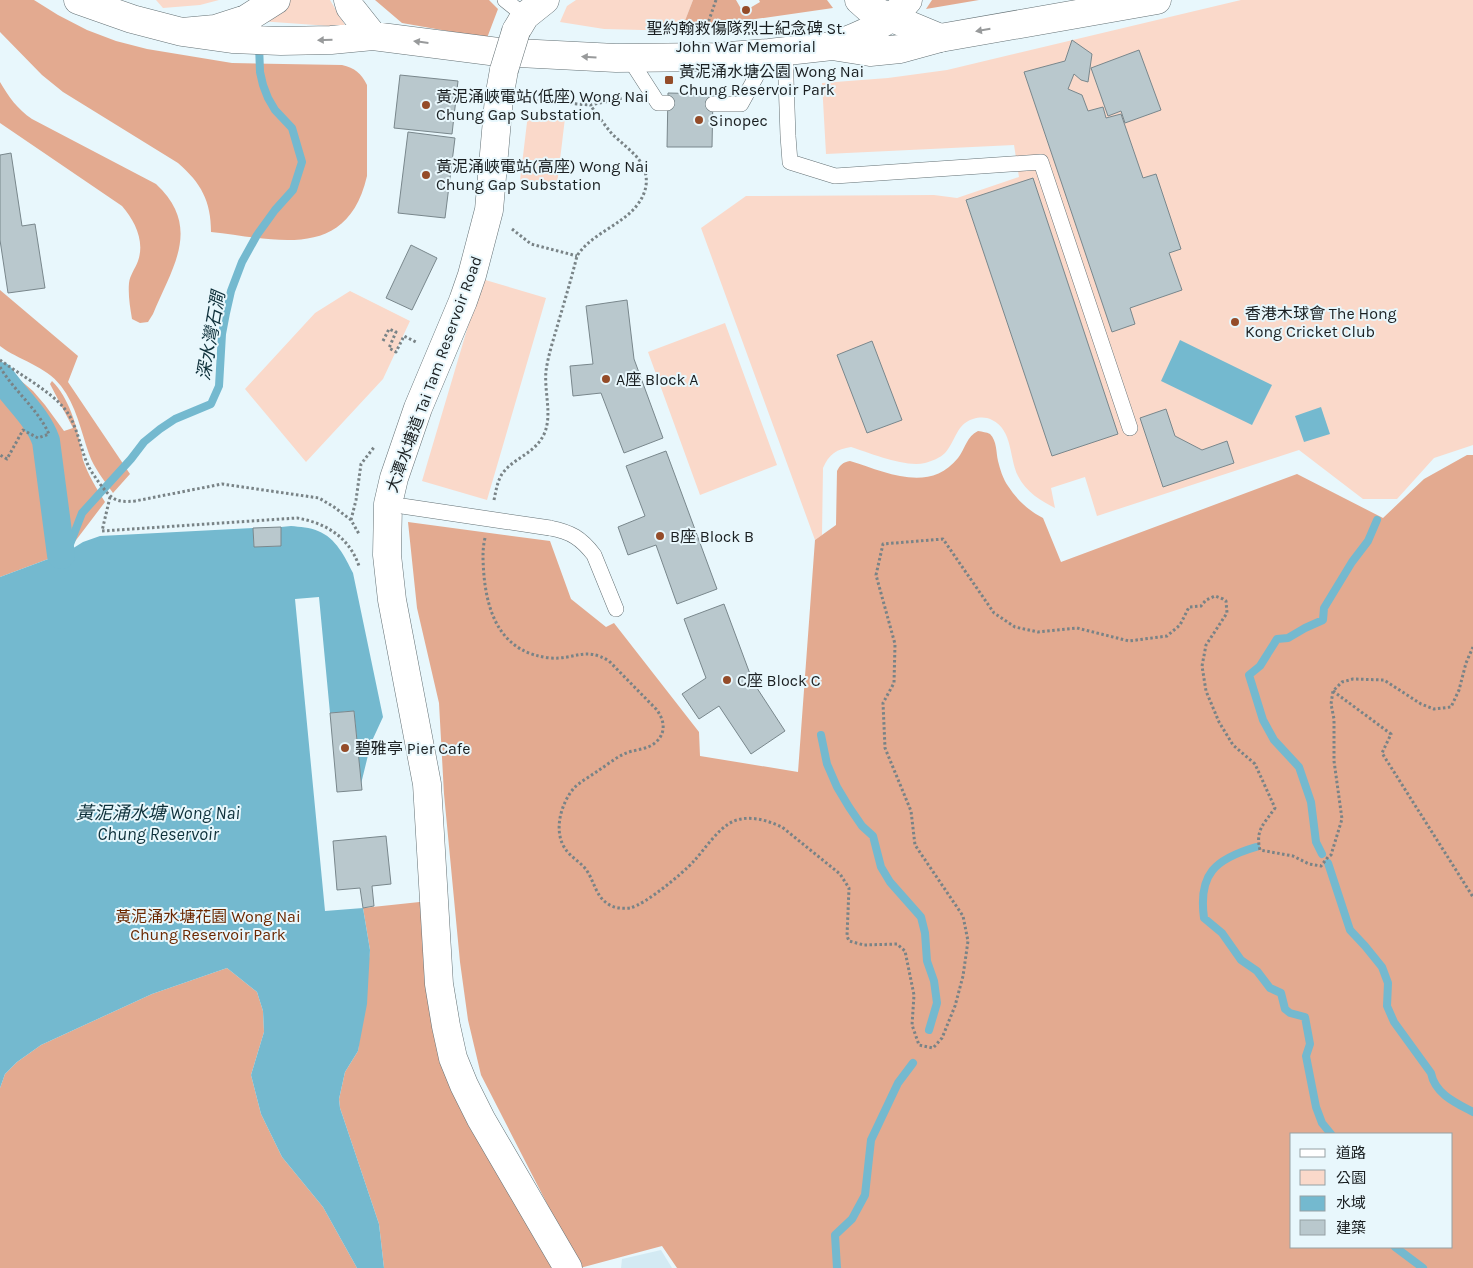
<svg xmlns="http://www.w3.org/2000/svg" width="1473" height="1268" font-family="Karla,'Noto Sans TC',sans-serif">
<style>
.built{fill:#d3eaf3}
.green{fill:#fad9ca}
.forest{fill:#e3aa90;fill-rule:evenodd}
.water{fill:#74b9cf}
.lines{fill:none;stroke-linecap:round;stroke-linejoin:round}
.stream{stroke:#74b9cf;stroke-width:8}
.canal{stroke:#74b9cf;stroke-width:28}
.building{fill:#b9c8cd;stroke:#79878c}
.service-casing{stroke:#647175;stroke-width:16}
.minor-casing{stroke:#647175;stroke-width:29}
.secondary-casing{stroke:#647175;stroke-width:29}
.path{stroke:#798386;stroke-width:3;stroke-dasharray:2.5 2.5;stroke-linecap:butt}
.service{stroke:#fff;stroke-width:15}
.minor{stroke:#fff;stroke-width:28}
.secondary{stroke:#fff;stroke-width:28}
.service-bridge-casing{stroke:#647175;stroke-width:16;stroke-linecap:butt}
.minor-bridge-casing{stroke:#647175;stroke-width:29;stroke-linecap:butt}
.service-bridge{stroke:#fff;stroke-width:15}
.minor-bridge{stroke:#fff;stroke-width:28}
.oneway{fill:#989a9b}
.poi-dot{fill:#944c29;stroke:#e8f7fc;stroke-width:2}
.labels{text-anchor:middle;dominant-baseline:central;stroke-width:4;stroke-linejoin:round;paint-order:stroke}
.poi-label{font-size:16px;fill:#1a1f21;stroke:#e8f7fc;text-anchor:start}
.street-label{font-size:16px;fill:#1a1f21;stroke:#e8f7fc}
.park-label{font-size:16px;fill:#6b2800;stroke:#e8f7fc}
.water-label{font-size:18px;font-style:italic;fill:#0e303a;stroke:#e8f7fc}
</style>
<rect width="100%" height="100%" fill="#e8f7fc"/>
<path class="built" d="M661,1250l11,18h-51l1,-9z"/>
<path class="green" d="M156,0h63l-19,5 -37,3z
M285,0h45l15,25 -15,1 -71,-5z
M576,0h117l-12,31 -77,-2 -44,-7 7,-16z
M1241,0h232v445l-39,13 -37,41h-34l-64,-49 -202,66 -12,-39 -34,11 4,20c-14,-7 -29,-16 -37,-32 -9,-18 -5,-46 -26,-56 -6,-3 -12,-3 -19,-1 -17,5 -17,22 -28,34 -5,5 -13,8 -20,10 -19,5 -55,-10 -74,-16 -14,2 -22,7 -28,21l-1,67 -7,5 -114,-312 45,-32 188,-1 23,3 62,-21 -5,-32 -188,9 -4,-71 66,-5 59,-8z
M528,114l37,4 -8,67 -37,-4z
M482,279l64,19 -59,202 -65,-19z
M350,291l60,30 -27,58 -77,83 -61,-73 70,-76z
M725,323l52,142 -77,30 -52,-143z"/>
<path class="forest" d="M0,0h34l24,15 29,15 29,11 31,8 85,14 110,2c13,3 19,8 25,20v91c-20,86 -91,63 -156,56 0,-31 -10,-49 -33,-69l-115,-71 -21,-17 -42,-43z
M375,0h114l9,9 -11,29 -85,-15z
M693,0h43l7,12 17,-10 -1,-2h68l6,8 -126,18 -26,5z
M932,0h47l-53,9z
M0,82c9,15 17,27 32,37l124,65c46,43 17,82 -3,130l-5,8 -8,1 -8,-4c-2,-12 -4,-24 -3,-36 1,-8 6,-14 9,-22 7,-20 -3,-40 -16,-55l-122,-83z
M0,290l78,66 -10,26 62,92 -17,19c-9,-13 -19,-25 -24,-39 -8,-23 -13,-49 -28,-68 -15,-20 -43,-26 -61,-40z
M0,363l33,28 12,14 19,26 9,-3 -23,-44 2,-3c17,17 25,45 29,68 1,4 1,8 2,11 5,15 14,29 22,42l-38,50 -67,25z
M978,431c5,1 8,1 12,3 7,7 6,18 8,27 2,8 5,18 10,25 9,14 21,25 35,32l18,44 236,-88 86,44 41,-39 43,-24h6v813h-796l-15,-22 -82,22 -99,-193 -13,-55 -8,-58 -16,-168 -5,-91 -22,-95 -9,-86 142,19 21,58 35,28 8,-4 85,109 1,24 98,16 17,-232 21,-15 1,-54c3,-6 6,-9 13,-10 36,11 79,33 108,-3 7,-9 9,-22 20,-27zM1292,1134h160v113h-160z
M429,901l14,124 110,243h-169l-5,-44 -39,-116 -1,-9 6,-27 13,-21 12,-101 -7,-42z
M227,968l30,24 6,19 1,21 -13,43 10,39 21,43 41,50 34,61h-357v-180l5,-14 12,-12 24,-17 111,-51z"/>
<path class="water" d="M1180,340l92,45 -20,40 -91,-44z
M1321,407l9,27 -26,8 -9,-26z
M291,526c9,1 19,1 27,5 18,7 27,26 35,42l30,144 -12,26 -10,41 -7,-73 -24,2 -11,-116 -24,2 30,312 38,-3 7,42 -3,54 -9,47 -13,21 -6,27 1,9 39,116 5,44h-27l-34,-61 -41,-50 -21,-43 -10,-39 13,-43 -1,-21 -6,-19 -30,-24 -75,26 -111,51 -24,17 -12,12 -5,14v-511l67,-25 16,-10 17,-6 153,-8 1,19 27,-1v-19z"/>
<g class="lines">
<path class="stream" d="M67,552l15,-39 49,-54 13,-17 16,-13 15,-10 36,-15 8,-18 3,-52 4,-21 5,-22 11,-29 15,-27 18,-25 18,-20 9,-28 -10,-34 -17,-18 -7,-12 -5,-13 -3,-13 -1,-28
M821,735l6,29 10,23 12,20 13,19 11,10 8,31 9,15 31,35 4,16 2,28 7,20 3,22 -8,27
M1256,847c-41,12 -58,27 -52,71l18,15 19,27 16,11 13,17 11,5 4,16 5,4 15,4 5,27 -4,12 10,51 6,16 9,11
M1322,854l-6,-12 -5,-40 -12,-35 -25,-27 -11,-20 -14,-45 11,-9 17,-27 11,-1 17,-10 18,-8 1,-12 28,-46 16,-21 9,-21
M1328,863l22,67 15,16 17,21 6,16 -1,23 7,16 37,51c4,21 25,30 42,39
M1395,1247l28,21
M837,1268l-2,-33 17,-16 13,-24 6,-55 27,-57 15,-20"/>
<path class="canal" d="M0,376c15,22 38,41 46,65l15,114"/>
</g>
<path class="building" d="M1072,40l20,14 -4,28 -7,-2 -7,-6 -6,15 14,6 6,16 15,-4 3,11 15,-4 22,64 13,-4 25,75 -12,4 13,37 -52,18 5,16 -23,8 -88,-260 41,-11z
M1139,50l22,60 -36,13 -4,-12 -13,5 -17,-48z
M400,75l58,6 -6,53 -58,-6z
M668,93l45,1 -1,53h-45z
M408,132l47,6 -10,80 -47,-5z
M11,153l11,73 13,-2 10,64 -37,5 -8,-53v-85z
M1033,178l85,256 -66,22 -86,-256z
M411,245l26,13 -25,52 -26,-12z
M627,300l7,59 29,79 -39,15 -23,-60 -28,3 -3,-30 23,-2 -7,-58z
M872,341l30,79 -35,13 -30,-78z
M1166,409l9,27 27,14 25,-9 7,22 -71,24 -23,-69z
M666,451l51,138 -40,15 -21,-59 -28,10 -10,-28 27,-11 -19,-50z
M281,527v19l-27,1 -1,-19z
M724,604l29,78 32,49 -34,23 -32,-48 -20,13 -17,-25 24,-16 -22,-59z
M354,711l8,79 -25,2 -7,-79z
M386,836l5,48 -19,2 2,20 -11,2 -3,-20 -23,2 -4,-49z"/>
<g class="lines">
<g class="service-casing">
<path id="service" d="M505,0l20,16
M785,51l3,85 2,26 45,14 206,-14 89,266
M629,58l29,45h9
M713,104h28l28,-51
M550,528c21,4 31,10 44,27l22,54"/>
</g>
<g class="minor-casing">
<path id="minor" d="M859,0l9,8 72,30
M516,31l9,-15 20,-16
M504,70l-5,28 -10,112 -17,65 -9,26 -45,107 -24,70 -6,26 -1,51 5,45 35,184 12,200 7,42 7,32 11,27 17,34 87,149"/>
</g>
<g class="secondary-casing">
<path id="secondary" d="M78,0l54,19 50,13 33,-3 31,-10 30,-19
M348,0l2,7 23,29
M182,32l50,7 49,2 50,-1 42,-4 125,16 118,6 100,-1 53,-4 63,-7 38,6 30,-3 40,-11 217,-38
M832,46c28,-10 58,-22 76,-46"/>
</g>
<path class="path" d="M707,26l9,-26
M525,100l65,5 38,-8 -1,-1
M512,229l19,15 46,12
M383,341l6,-12 7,3 -7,16 7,4 8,-16 12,6
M0,360c19,14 50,31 64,48 14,17 15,38 24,57 3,7 8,13 12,19 12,15 15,19 35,17l87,-17 97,14 15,9 17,13 8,14
M0,367c14,24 37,41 49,67l-11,4 -15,-8 -16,29 -7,-4
M110,497l-8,34 195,-13c29,5 52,19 62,48
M494,500c2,-9 3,-18 8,-26 12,-17 34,-20 43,-42 7,-19 -1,-41 1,-61 2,-15 7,-30 11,-44 7,-24 14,-47 20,-71 10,-16 29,-25 44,-36 22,-15 36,-40 15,-64 -7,-7 -15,-14 -23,-21 -8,-9 -15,-20 -23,-30
M351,520l5,-20 5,-36 14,-18
M485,538c-3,12 -2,25 -1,38 4,41 19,77 66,82 24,2 35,-12 59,3l47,48c8,10 11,23 0,33 -8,8 -22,7 -32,12 -9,4 -17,11 -25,16 -8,6 -18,11 -25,18 -12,14 -20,39 -11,57 5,10 13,14 20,21 11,11 11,29 25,38 6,4 14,5 22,4 16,-4 52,-34 64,-47 11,-12 24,-33 40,-40 15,-6 33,-1 48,6l58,47 9,14 -2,48 2,5 15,4 33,-1 8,7 9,44 -2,30 7,20 14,3 9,-10 13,-32 8,-30 5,-35 -5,-25 -48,-71 -4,-34 -26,-63 -2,-45 11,-20 1,-39 -19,-69 7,-31 60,-5 51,74 21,14 23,5 39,-4 52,13 38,-5 13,-11 9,-18 12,-1 5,-6 9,-4 8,3 3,2 1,12 -21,32 -4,21 4,25 13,31 14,23 22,19 20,44c-11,16 -20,22 -15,42l33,6 16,8 12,2 7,-9 3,-2 11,-36 -8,-58v-42l-3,-15 2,-13 9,-9 11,-3 31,1 37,24 13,5 17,-2 8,-17 7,-27 7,-16
M1333,691l58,43 -9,19 91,144"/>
<use href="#service" class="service"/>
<use href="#minor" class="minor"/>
<use href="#secondary" class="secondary"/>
<g class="service-bridge-casing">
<path id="service-bridge" d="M402,506l148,22"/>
</g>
<g class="minor-bridge-casing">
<path id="minor-bridge" d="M504,70l12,-39"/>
</g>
<use href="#service-bridge" class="service-bridge"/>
<use href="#minor-bridge" class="minor-bridge"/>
</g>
<defs><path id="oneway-solid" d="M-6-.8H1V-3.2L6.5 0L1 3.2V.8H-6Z" transform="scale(1.25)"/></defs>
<g class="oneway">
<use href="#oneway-solid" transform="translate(983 30) rotate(170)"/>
<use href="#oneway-solid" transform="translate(325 40) rotate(178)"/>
<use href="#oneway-solid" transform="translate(421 42) rotate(-173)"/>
<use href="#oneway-solid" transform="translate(589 57) rotate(-177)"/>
</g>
<g class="poi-dot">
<circle cx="746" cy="10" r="5"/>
<rect x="664" y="75" width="10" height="10" rx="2.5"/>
<circle cx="426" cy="105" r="5"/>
<circle cx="699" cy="120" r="5"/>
<circle cx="426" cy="175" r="5"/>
<circle cx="1235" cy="322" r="5"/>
<circle cx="606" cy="379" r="5"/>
<circle cx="660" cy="536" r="5"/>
<circle cx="727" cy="680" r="5"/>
<circle cx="345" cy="748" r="5"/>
</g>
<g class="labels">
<g class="poi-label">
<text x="746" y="28" text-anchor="middle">聖約翰救傷隊烈士紀念碑 St.<tspan x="746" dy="18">John War Memorial</tspan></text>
<text x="679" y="71">黃泥涌水塘公園 Wong Nai<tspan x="679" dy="18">Chung Reservoir Park</tspan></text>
<text x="436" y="96">黃泥涌峽電站(低座) Wong Nai<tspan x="436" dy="18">Chung Gap Substation</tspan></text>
<text x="709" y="120">Sinopec</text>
<text x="436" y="166">黃泥涌峽電站(高座) Wong Nai<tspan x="436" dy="18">Chung Gap Substation</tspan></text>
<text x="1245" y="313">香港木球會 The Hong<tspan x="1245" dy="18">Kong Cricket Club</tspan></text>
<text x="616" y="379">A座 Block A</text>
<text x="670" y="536">B座 Block B</text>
<text x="737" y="680">C座 Block C</text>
<text x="355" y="748">碧雅亭 Pier Cafe</text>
</g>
<g class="street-label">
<text transform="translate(434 374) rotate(-70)">大潭水塘道 Tai Tam Reservoir Road</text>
</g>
<g class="park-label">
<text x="208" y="916">黃泥涌水塘花園 Wong Nai<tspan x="208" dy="18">Chung Reservoir Park</tspan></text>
</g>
<g class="water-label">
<text transform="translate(211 336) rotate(-80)">深水灣石澗</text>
<text x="158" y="813">黃泥涌水塘 Wong Nai<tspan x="158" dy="21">Chung Reservoir</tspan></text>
</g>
</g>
<rect x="1290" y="1133" width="162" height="115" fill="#e8f7fc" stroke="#96a1a4"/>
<rect x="1300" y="1149" width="25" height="8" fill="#ffffff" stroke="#96a1a4"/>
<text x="1336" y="1158" font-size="15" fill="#1a1f21">道路</text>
<rect x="1300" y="1170" width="25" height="15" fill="#fad9ca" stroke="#96a1a4"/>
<text x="1336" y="1183" font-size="15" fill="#1a1f21">公園</text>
<rect x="1300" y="1196" width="25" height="15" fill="#74b9cf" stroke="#96a1a4"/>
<text x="1336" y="1208" font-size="15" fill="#1a1f21">水域</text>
<rect x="1300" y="1220" width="25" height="15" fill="#b9c8cd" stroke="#96a1a4"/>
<text x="1336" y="1233" font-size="15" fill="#1a1f21">建築</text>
</svg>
